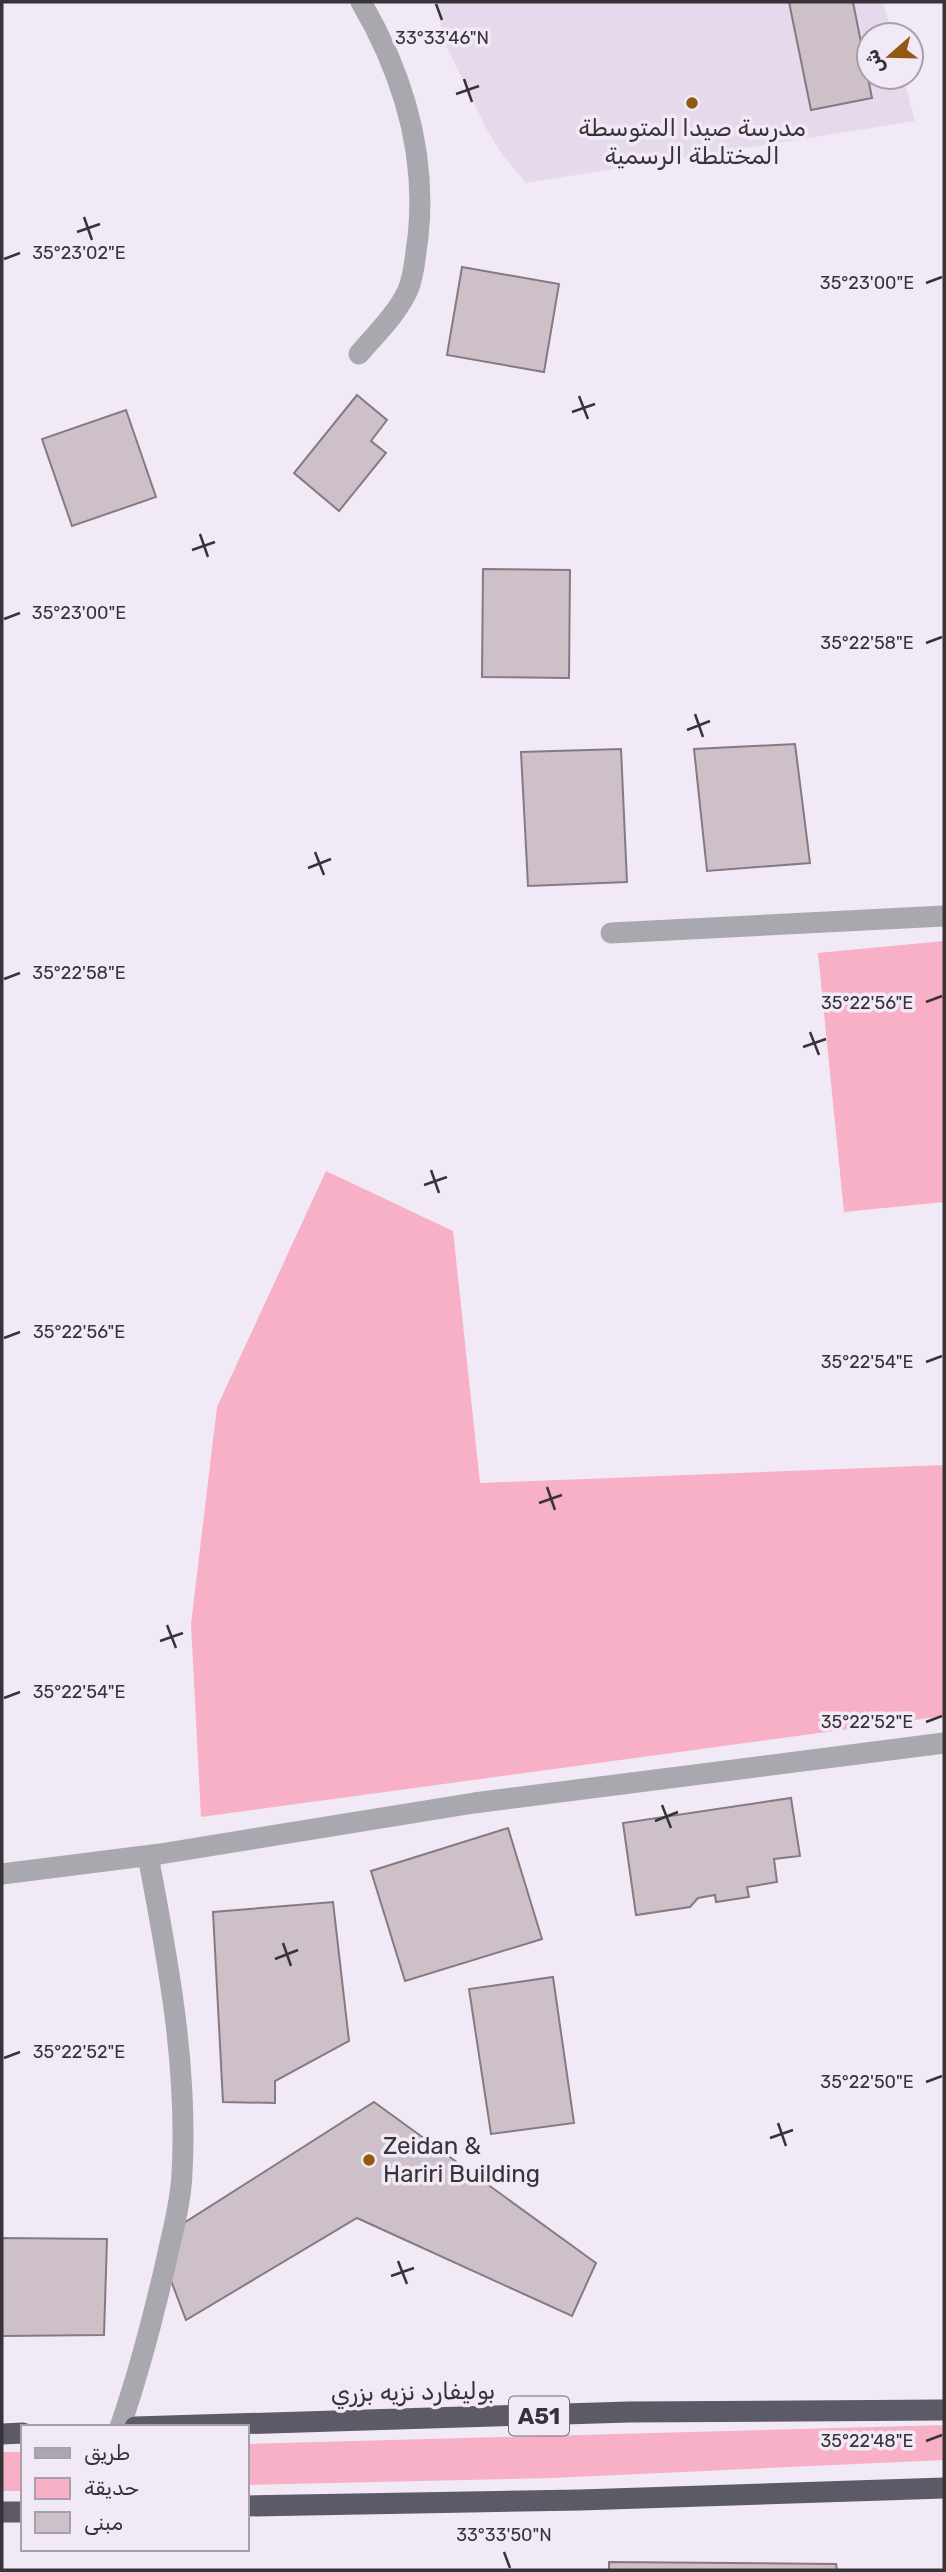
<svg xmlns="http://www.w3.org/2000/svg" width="946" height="2572" font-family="Rubik,'Noto Sans Arabic',sans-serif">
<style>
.built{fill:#e6d9ec}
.green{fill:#f7b0c6}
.building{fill:#cdc0c9;stroke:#867982;stroke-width:2}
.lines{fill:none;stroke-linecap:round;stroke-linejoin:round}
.street{stroke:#a9a8ae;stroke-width:21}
.highway{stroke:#5c5a67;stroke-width:21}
.ticks{fill:none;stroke:#373339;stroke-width:2.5}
.poi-dot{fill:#925914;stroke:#f2e9f6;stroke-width:2.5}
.labels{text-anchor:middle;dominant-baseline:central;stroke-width:7;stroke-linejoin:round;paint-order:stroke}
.shield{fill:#f2e9f6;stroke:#6f6a72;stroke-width:2}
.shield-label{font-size:23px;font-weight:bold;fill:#373339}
.poi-label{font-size:24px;fill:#373339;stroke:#f2e9f6}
.street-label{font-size:24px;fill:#373339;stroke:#f2e9f6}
.ticks-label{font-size:18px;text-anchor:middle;fill:#373339;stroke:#f2e9f6;stroke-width:7;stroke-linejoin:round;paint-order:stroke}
</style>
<rect width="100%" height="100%" fill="#f2e9f6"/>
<path class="built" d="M435,2h448l9,33h-23v42h34l12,44 -389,62 -23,-27 -17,-28 -40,-83z"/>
<path class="green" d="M944,941v261l-100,10 -26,-259z
M326,1171l127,60 27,252 464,-18v251l-743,101 -10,-193 26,-217z
M944,2425v35l-392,18 -305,7v-41z
M2,2452h21v39h-21z"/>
<path class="building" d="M789,2h64l19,96 -61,12z
M462,267l97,17 -15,88 -97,-17z
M357,395l30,25 -16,21 15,12 -47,58 -45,-38z
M126,410l30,87 -84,29 -30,-87z
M483,569l87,1 -1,108 -87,-1z
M795,744l15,119 -103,8 -13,-122z
M621,749l6,133 -99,4 -7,-134z
M791,1798l9,58 -26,3 3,23 -30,5 2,10 -33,5 -1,-7 -17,3 -8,9 -54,8 -13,-92z
M508,1828l34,111 -137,42 -34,-110z
M333,1902l16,139 -74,40v22l-52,-1 -10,-190z
M553,1977l21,146 -83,11 -22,-145z
M374,2102l222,161 -24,53 -215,-98 -171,102 -16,-42 14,-55z
M2,2238l105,1 -3,96 -102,1z
M609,2562l227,2 1,6h-228z"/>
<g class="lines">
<path class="street" d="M359,354c17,-20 38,-40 49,-64 7,-17 7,-35 10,-53 9,-84 -15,-163 -57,-235
M611,933l333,-17
M2,1874l158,-20 314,-51 470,-60
M120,2427c19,-54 33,-109 46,-165 6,-29 15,-59 16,-89 6,-106 -14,-213 -34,-317"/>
<path class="highway" d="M135,2427l494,-15 315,-2
M2,2434l21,-1
M247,2506l333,-6 364,-12
M2,2512h21"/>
</g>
<path class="ticks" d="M436,4l6,16M464,79l8,23M456,94l23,-8M84,217l8,23M77,232l23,-8M4,259l16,-6M926,283l16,-6M579,396l9,23M572,412l23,-8M200,534l8,23M192,550l23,-8M4,619l16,-6M926,643l16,-6M695,714l8,23M687,730l23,-9M315,852l9,23M308,868l23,-9M4,979l16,-6M926,1002l16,-6M810,1032l9,23M803,1047l23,-8M431,1170l8,23M424,1185l23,-8M4,1338l16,-6M926,1362l16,-6M547,1487l8,23M539,1503l23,-8M167,1625l9,23M160,1641l23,-8M4,1698l16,-6M926,1722l16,-6M662,1805l9,23M655,1821l23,-9M283,1943l8,23M275,1959l23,-9M4,2058l16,-6M926,2082l16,-6M778,2123l8,23M770,2138l23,-8M398,2261l9,23M391,2276l23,-8M926,2441l16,-6M504,2552l6,16"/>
<g class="poi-dot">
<circle cx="692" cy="103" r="7"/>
<circle cx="369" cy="2160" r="7"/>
</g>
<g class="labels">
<rect class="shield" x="509" y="2396.5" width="60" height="39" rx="5"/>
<g class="shield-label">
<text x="539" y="2416">A51</text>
</g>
<g class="poi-label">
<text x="692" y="128">مدرسة صيدا المتوسطة<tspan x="692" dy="28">المختلطة الرسمية</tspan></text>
<text x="383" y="2146" text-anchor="start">Zeidan &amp;<tspan x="383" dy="28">Hariri Building</tspan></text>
</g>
<g class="street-label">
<text transform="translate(413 2392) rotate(-1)">بوليفارد نزيه بزري</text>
</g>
</g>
<g class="ticks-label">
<text x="442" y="44">33°33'46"N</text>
<text x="79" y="259">35°23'02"E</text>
<text x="867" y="289">35°23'00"E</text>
<text x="79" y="619">35°23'00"E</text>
<text x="867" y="649">35°22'58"E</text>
<text x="79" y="979">35°22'58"E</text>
<text x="867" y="1009">35°22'56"E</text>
<text x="79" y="1338">35°22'56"E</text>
<text x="867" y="1368">35°22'54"E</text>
<text x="79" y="1698">35°22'54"E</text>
<text x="867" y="1728">35°22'52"E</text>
<text x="79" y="2058">35°22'52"E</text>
<text x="867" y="2088">35°22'50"E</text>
<text x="867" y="2447">35°22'48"E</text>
<text x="504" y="2541">33°33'50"N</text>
</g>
<rect width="946" height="2572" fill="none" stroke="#373339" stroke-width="7"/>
<rect x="21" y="2425" width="228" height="126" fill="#f2e9f6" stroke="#a7a0aa" stroke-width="2"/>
<rect x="35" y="2448" width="35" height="10" fill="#a9a8ae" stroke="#a7a0aa" stroke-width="2"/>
<text x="84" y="2460" font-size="21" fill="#373339">طريق</text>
<rect x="35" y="2478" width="35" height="21" fill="#f7b0c6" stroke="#a7a0aa" stroke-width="2"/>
<text x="84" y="2495" font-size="21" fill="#373339">حديقة</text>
<rect x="35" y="2512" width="35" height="21" fill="#cdc0c9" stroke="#a7a0aa" stroke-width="2"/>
<text x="84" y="2530" font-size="21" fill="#373339">مبنى</text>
<g transform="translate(890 56) rotate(250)"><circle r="33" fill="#f2e9f6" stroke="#a7a0aa" stroke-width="2"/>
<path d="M0-5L12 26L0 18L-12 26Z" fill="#925914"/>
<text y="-10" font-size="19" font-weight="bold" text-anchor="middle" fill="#373339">ش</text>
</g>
</svg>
